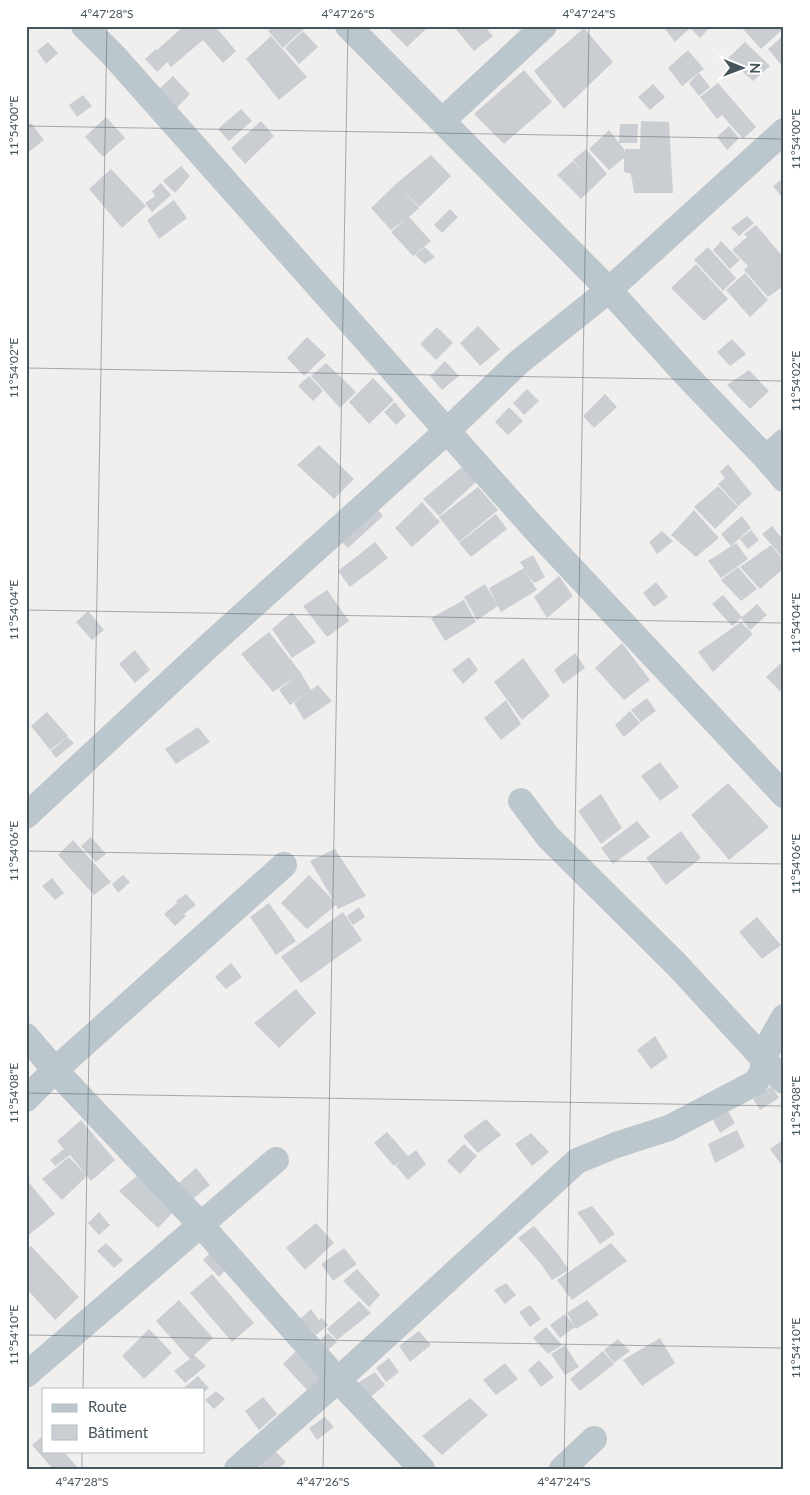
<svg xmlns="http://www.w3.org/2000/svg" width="810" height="1495" font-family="Lato,sans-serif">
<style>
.building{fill:#caced3}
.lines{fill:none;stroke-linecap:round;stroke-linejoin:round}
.street{stroke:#bcc7cd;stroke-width:26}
.ticks{fill:none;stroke:#46545c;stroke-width:1;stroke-opacity:0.45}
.neatline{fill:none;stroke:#46545c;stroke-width:2}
.ticks-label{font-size:12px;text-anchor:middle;fill:#46545c}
</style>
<rect width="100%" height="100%" fill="#f1eeee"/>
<path class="building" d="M184,26h31l21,25 -13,12 -20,-23 -32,27 -4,-5 -10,10 -12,-13 11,-10 7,9 -6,-8z
M274,26h33l-24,22 -15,-17z
M394,26h35l-22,21 -17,-17z
M455,26h29l9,10 -19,15 -20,-24z
M669,26h42l-11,12 -10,-10 -15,14 -10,-13z
M744,26h39l1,2 -23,21 -19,-21z
M584,28l29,34 -49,47 -30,-38z
M303,31l15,16 -19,17 -14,-16z
M784,35v33l-16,-19z
M271,36l36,41 -28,23 -33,-41z
M48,42l10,11 -12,11 -9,-13z
M745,42l25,24 -17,15 -25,-23z
M688,50l16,19 -22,17 -14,-18z
M524,70l28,32 -48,42 -30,-30z
M699,73l11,14 -11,9 -10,-13z
M173,76l17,18 -13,14 -19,-18z
M718,83l38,44 -13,12 -21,-24 -5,4 -17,-22z
M653,84l12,13 -15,13 -12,-13z
M83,95l9,11 -15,11 -8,-12z
M241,109l11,12 -23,20 -11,-12z
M106,117l19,21 -22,19 -18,-20z
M261,121l13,15 -29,28 -14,-16z
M641,121l28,1 4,71h-39l-3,-19 -7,-2v-14l-15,12 -20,-21 20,-19 10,13 1,-19h18l-1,19h-18l5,6v6l1,-6h15z
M31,123l13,17 -18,14v-28z
M729,126l10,12 -12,12 -10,-13z
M586,149l21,25 -26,25 -24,-24 16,-14 14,15 -14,-16z
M431,155l20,21 -32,31 -20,-21 20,22 -10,9 22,24 -18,15 -22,-24 14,-13 -14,11 -20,-22 26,-25z
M181,166l9,10 -15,17 -12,-12z
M111,169l35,37 -24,22 -33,-39z
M784,178v22l-11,-14z
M161,183l10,12 -19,17 -7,-9 10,-7 -3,-5z
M174,200l13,18 -28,21 -12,-19z
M450,209l8,8 -16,16 -8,-8z
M747,216l7,7 -15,13 -8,-8z
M756,225l28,33v28l-16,11 -24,-27 4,-4 -16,-16 15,-13 -3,-3z
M721,241l19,19 -10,9 -17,-19z
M425,247l10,10 -10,7 -10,-9z
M708,247l28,31 -13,13 -29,-31z
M696,264l32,35 -24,22 -33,-33z
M745,273l23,27 -18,17 -24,-27z
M478,326l22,23 -20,17 -20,-23z
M437,327l16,16 -17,17 -16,-16z
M307,337l19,18 -22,21 -17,-18z
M732,339l14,15 -16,12 -13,-14z
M445,361l14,15 -17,14 -12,-14z
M326,363l30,29 -16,16 -29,-32z
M749,370l20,21 -19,18 -23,-24z
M309,376l14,15 -10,10 -15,-15z
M373,378l21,22 -25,24 -20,-22z
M527,389l12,12 -15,14 -11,-12z
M605,394l12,13 -23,21 -11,-12z
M395,402l11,14 -10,9 -12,-13z
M509,407l14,14 -15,14 -13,-13z
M319,445l35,34 -20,20 -37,-34z
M728,464l24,30 -14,12 -20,-22 7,-6 -5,-6z
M462,467l14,15 -37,34 -16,-17z
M718,486l20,21 -23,22 -21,-22z
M478,487l20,23 -39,32 -20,-25z
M370,500l13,16 -35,32 -15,-15z
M422,502l14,16 -1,2 2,-2 3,4 -28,25 -17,-19z
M694,510l25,28 -23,19 -25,-22z
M496,514l11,15 -36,28 -12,-14z
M742,516l9,12 -20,18 -10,-12z
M772,526l12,15v18l-22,-25z
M751,530l8,10 -11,9 -8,-10z
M662,531l11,10 -16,13 -8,-12z
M375,542l13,16 -38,29 -12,-16z
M736,543l12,16 -27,19 -13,-17z
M771,545l13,16v7l-24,21 -20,-22z
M533,555l12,22 -11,6 -9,-12 12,19 -36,22 -12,-24 35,-20 -4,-6z
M738,567l19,22 -16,12 -20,-21z
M559,576l14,20 -26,22 -13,-21z
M656,582l12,15 -14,10 -11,-14z
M485,584l13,22 -21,14 -13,-23z
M327,590l22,31 -22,16 -24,-31z
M723,595l19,22 -10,9 -20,-22z
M464,600l12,22 -31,19 -14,-23z
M757,604l10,11 -17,15 -9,-12z
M88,611l16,19 -12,10 -16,-18z
M292,612l24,30 -24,16 -20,-29z
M741,622l12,12 -40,38 -15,-20z
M269,632l32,41 10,17 7,-5 14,16 -28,19 -10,-17 15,-12 -19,14 -11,-15 16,-13 -22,15 -32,-38z
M622,643l28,37 -26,20 -29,-32z
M135,650l15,20 -15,13 -16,-19z
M575,653l10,15 -22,16 -9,-14z
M469,657l9,13 -15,14 -11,-14z
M523,658l27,38 -28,24 -28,-38z
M782,662l2,2v31l-18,-18z
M647,698l9,13 -15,11 -10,-12z
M506,700l15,24 -20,16 -17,-22z
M630,711l10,12 -16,14 -9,-12z
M47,712l21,24 -18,14 -19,-24z
M198,727l12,15 -34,22 -11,-15z
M67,737l7,6 -18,15 -5,-7z
M660,762l19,25 -19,14 -19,-25z
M728,783l41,44 -40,33 -38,-45z
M601,794l21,34 -21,16 -23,-33z
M637,821l13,16 -37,27 -12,-16z
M681,831l20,27 -35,27 -20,-27z
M91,837l15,17 -10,8 -15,-16z
M73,840l38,42 -17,13 -36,-40z
M335,849l31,47 -28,13 -2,-4 -29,24 -26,-26 28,-28 25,26 -24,-40z
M123,875l7,7 -12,11 -6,-9z
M52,878l12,15 -9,7 -13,-14z
M186,894l10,11 -12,9 2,2 -11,10 -11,-12 13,-11 -1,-2z
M269,903l27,38 -20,14 -26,-38z
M359,907l6,10 -12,8 -6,-9z
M343,912l19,28 -61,43 -20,-26z
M757,917l24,28 -19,14 -23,-27z
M231,963l11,14 -16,12 -11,-12z
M296,989l20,24 -37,35 -25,-25z
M655,1036l13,21 -17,12 -14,-19z
M772,1086l7,12 -19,12 -7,-11z
M727,1109l8,14 -15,10 -8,-15z
M486,1119l15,16 -23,18 -15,-17z
M81,1120l34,40 -24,21 -21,-26 -15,11 -5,-6 14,-11 -7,-8z
M737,1130l8,17 -30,16 -7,-19z
M387,1132l21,24 8,-6 10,14 -18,16 -12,-14 5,-5 -7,5 -20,-23z
M531,1133l18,19 -17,14 -17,-22z
M784,1139v30l-14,-20z
M464,1144l13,12 -17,18 -13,-13z
M69,1157l18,19 -25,24 -20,-21z
M196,1168l14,17 -22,18 -14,-16z
M138,1175l36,36 -16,17 -39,-37z
M26,1179l29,35 -29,23z
M592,1206l23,28 -15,10 -23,-32z
M99,1212l11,13 -11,10 -11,-12z
M316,1223l18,20 -29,27 -19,-22z
M534,1226l24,28 11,16 -17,10 -11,-16 -23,-26z
M106,1243l17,17 -9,8 -17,-17z
M611,1243l16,18 -55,39 -15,-20z
M31,1246l48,51 -24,23 -29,-32v-38z
M344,1248l13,16 -24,17 -12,-17z
M213,1250l16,16 -10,11 -16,-17z
M357,1269l23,26 -11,12 -26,-26z
M212,1274l42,49 -22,19 -42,-49z
M506,1283l10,12 -11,9 -11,-14z
M179,1300l34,38 -19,17 12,11 -21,17 -11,-12 16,-12 -34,-38z
M587,1300l12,15 -23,14 -9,-16z
M359,1301l12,12 -34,27 -10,-11z
M530,1305l11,14 -11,8 -11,-15z
M311,1309l8,11 3,-2 6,7 -12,10 -16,-16z
M565,1314l10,13 -15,11 -10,-13z
M546,1327l16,18 -14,9 -15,-16z
M149,1329l23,24 -28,26 -22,-23z
M419,1331l12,14 -21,17 -11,-16z
M328,1333l9,9 -10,9 -8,-10z
M660,1338l15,25 -33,23 -19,-26z
M618,1339l12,12 -16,12 -10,-13z
M305,1342l24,30 -22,18 -24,-26z
M565,1345l14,22 -14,8 -14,-21z
M603,1351l11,13 -34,27 -10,-12z
M389,1358l10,14 -13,10 -10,-14z
M539,1360l15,17 -13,10 -13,-17z
M505,1363l13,16 -22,16 -13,-15z
M375,1372l10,13 -17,14 -12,-15z
M198,1376l11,12 -5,4v-3h-18l-1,-2z
M216,1391l9,8 -11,10 -9,-9z
M263,1397l14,17 -18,16 -14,-19z
M470,1398l18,17 -46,40 -20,-19z
M325,1417l9,10 -17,13 -8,-12z
M44,1435v16h19l16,18h-26l-21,-24z
M270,1446l16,16 -8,7h-15l-8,-10z"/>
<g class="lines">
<path class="street" d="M84,26l30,30 333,375 95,106 242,258
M348,26l261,264 78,86 79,82 18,21
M442,121l102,-95
M766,458l18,-16
M521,801l27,36 129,128 107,116
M26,816l186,-173 235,-212 72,-69 90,-72 175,-159
M26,1036l29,34 146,155 137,155 84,89
M26,1099l29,-29 229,-205
M26,1375l250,-215
M237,1469l101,-89 239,-219 39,-16 53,-17 86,-45 7,-10 2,-13 8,-22 12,-21
M562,1469l32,-30"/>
</g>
<path class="ticks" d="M26,126l758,13M26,368l758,13M26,610l758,13M26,851l758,13M26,1093l758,13M26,1335l758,13M83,1389l24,-1363M82,1469v-18M323,1469l25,-1443M564,1469l25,-1443"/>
<rect width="810" height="1495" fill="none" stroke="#ffffff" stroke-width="55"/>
<rect x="42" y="1388" width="162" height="65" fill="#ffffff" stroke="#b5bbbe"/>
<rect x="52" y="1404" width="25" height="8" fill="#bcc7cd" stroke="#b5bbbe"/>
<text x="88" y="1412" font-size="15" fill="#46545c">Route</text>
<rect x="52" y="1425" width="25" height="15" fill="#caced3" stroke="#b5bbbe"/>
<text x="88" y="1438" font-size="15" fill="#46545c">Bâtiment</text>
<g transform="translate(742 68) rotate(91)" stroke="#ffffff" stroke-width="4" paint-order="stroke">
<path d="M0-4L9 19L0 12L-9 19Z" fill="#46545c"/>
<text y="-8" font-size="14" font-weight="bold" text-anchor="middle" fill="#46545c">N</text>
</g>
<rect x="28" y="28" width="754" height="1440" class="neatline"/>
<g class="ticks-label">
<text x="107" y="18">4°47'28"S</text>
<text x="348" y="18">4°47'26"S</text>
<text x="589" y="18">4°47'24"S</text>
<text transform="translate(14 126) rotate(-90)" y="4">11°54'00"E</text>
<text transform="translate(796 139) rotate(-90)" y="4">11°54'00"E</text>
<text transform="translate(14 368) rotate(-90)" y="4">11°54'02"E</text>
<text transform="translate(796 381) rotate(-90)" y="4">11°54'02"E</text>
<text transform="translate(14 610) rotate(-90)" y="4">11°54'04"E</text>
<text transform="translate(796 623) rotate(-90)" y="4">11°54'04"E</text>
<text transform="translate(14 851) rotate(-90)" y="4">11°54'06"E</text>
<text transform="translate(796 864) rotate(-90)" y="4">11°54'06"E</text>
<text transform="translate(14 1093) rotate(-90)" y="4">11°54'08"E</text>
<text transform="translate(796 1106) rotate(-90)" y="4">11°54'08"E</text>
<text transform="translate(14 1335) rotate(-90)" y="4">11°54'10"E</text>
<text transform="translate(796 1348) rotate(-90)" y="4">11°54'10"E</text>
<text x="82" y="1486">4°47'28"S</text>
<text x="323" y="1486">4°47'26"S</text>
<text x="564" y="1486">4°47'24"S</text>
</g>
</svg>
